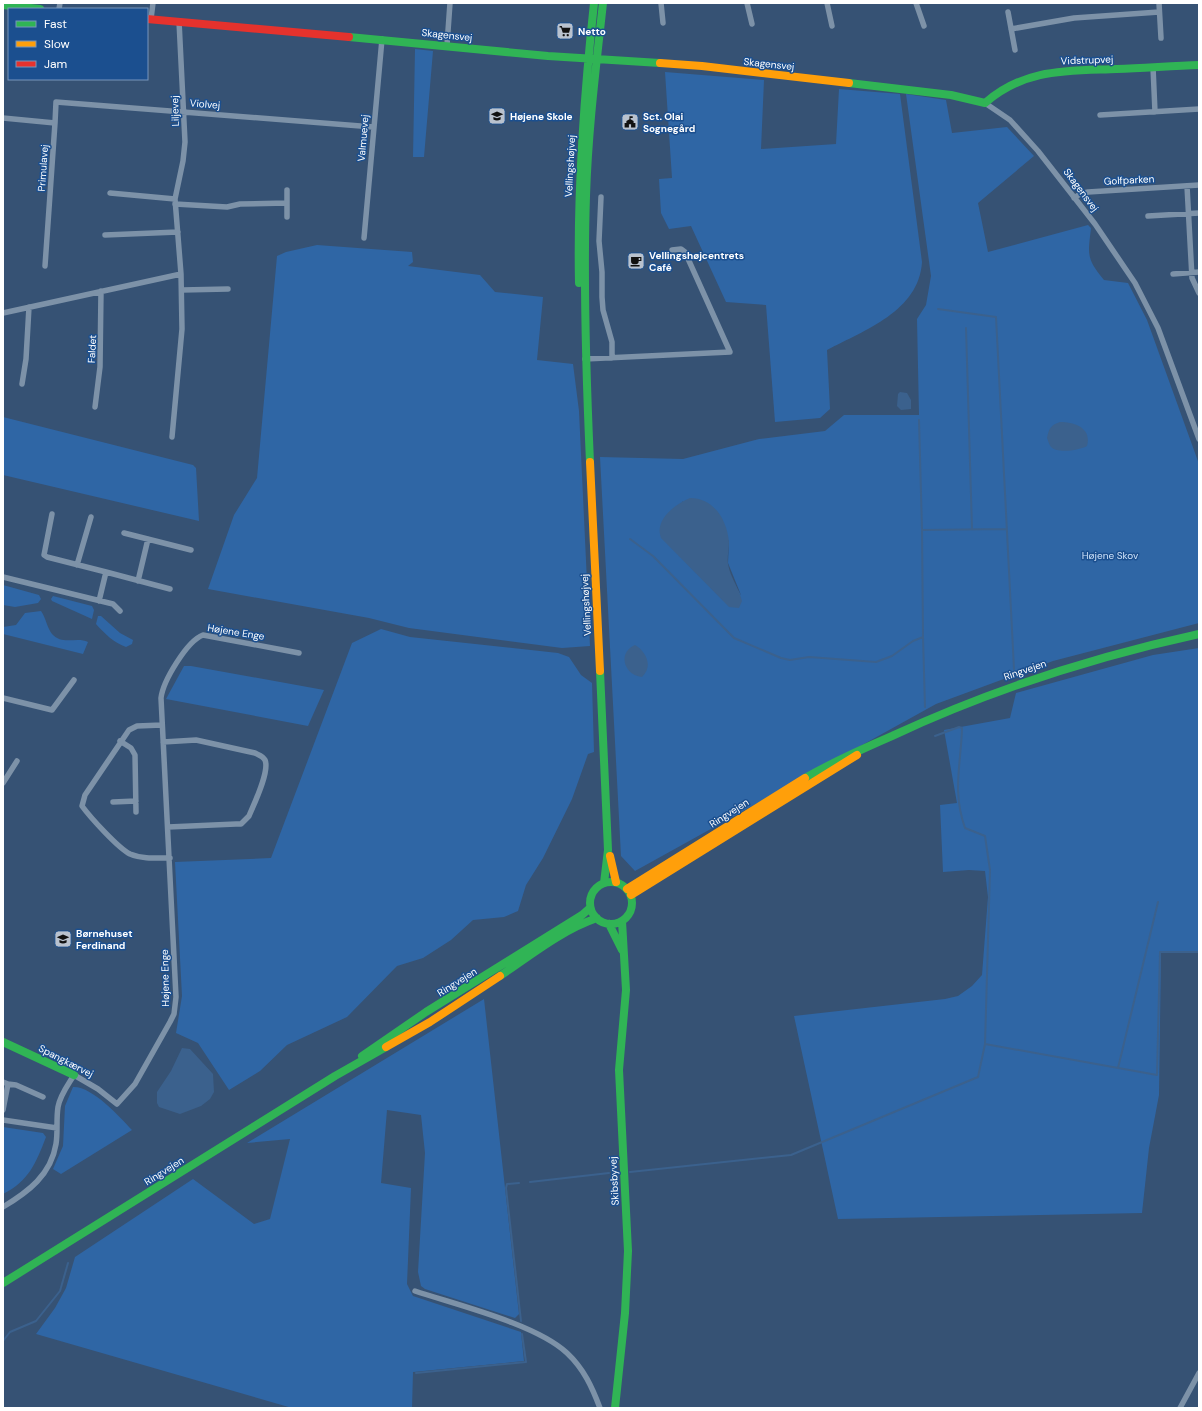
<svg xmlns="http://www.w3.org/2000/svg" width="1202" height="1411" font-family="'DM Sans',sans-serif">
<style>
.green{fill:#2f66a5;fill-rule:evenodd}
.water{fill:#3b618d}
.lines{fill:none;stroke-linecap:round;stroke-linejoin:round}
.stream{stroke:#3b618d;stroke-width:2}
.street{stroke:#7d92a8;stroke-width:5.5}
.fast{stroke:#30b455;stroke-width:8}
.slow{stroke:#ff9f0a;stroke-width:8}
.jam{stroke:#e5322d;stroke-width:8}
.labels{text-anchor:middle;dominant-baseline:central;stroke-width:3;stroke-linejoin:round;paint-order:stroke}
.poi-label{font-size:10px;font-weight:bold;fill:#fff;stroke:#1b4f8f;text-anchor:start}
.street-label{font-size:10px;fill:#fff;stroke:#1b4f8f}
.park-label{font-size:10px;fill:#cfe3fa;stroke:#1b4f8f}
</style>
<rect width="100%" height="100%" fill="#365274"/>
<path class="green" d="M415,49l18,2 -9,106h-11z
M665,72l99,8 -3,69 75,-5 3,-55 61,5 22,168c-3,49 -57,68 -95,88l3,59 -10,9 -45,4 -9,-117 -40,-3 -35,-76 -22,3 -8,-16 -2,-34 13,-1z
M906,94l40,6 6,33 55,-6 27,29 -56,47 10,49 100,-27 3,3c-3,27 -5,30 13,52l24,3 19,37 52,144v159l-146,38 -117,43 -301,167 -14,-15 -21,-399 83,2 76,-20 66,-8 19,-16h75l-2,-96 9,-14 5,-29zM682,501l47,40 -1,22 13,32z
M317,245l95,7 1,10 -5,4 72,9 15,17 48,5 -6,63 36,4 6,47 11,235 -28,2 -153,-20 -40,-10 -161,-29 26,-74 23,-37 20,-222 9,-4z
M3,417l190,48 3,3 3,53 -196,-46z
M3,585l36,10 2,4 -3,4 -23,4 -12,-2z
M53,596l39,10 2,4 -2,9 -40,-18 -1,-2z
M41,611c5,7 6,17 11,23 11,12 25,2 36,8l-5,12 -80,-20v-7l13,-2 9,-12z
M98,616h3l19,17 13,7 -1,4 -6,3c-13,-5 -21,-13 -30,-23z
M381,629l29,8 148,16 11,4 12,18 11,8 2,69 -6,2 -16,45 -29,59 -17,27 -8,26 -14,6 -31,3 -22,20 -28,18 -26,8 -50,51 -60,28 -27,26 -31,19 -31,-47 -22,-10 6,-37 -7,-134 96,-4 81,-215z
M1199,648v305h-38l-2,142 -10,53 -7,65 -304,6 -44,-203 151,-17 13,-3 14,-10 10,-11 6,-78 -3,-26 -16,-1 -26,2 -3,-67 17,-2 -13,-73 66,-12 6,-25 137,-38z
M184,666h7l133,24 -16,36 -142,-27z
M484,999l35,315 -4,4 -90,-29 -4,-3 -3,-14 7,-119 -4,-38 -34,-5 -6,73 30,5 -4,96 6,12 108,36 3,29 -111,11 -1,36h-120l-256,-74 19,-26 11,-20 9,-31 118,-78 61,45 16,-5 20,-80 -43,4z
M73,1087c19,-1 47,30 59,43l-71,44 -8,-5 10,-23 2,-40z
M3,1127l40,6 3,4c-10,26 -17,44 -43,57z"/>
<path class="water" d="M900,392l7,1 4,7v9l-10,1 -4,-4 1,-12z
M1060,422c15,0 32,6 27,24 -7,4 -29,8 -36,1 -2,-2 -3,-7 -4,-9 2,-10 4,-13 13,-16z
M690,498c24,0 37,22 39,44 0,7 -2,15 -1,22 2,13 11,24 14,37l-3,7 -10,-1 -68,-69c-7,-18 14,-34 29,-40z
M635,645c12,7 18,22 7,32 -18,-2 -25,-24 -7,-32z
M182,1048l8,1 23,25 1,18 -4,7 -9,7 -21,8 -21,-7 -2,-4v-11l14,-21z"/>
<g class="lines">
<path class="stream" d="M938,309l58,8 18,352
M966,328l6,201
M919,420l3,110
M630,539l23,17 81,82 47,20 9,2 19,-3 67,5 16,-6 21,-15 10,-4
M925,707l-2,-70 -1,-107 85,-1
M985,1044l172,31 3,-123h39
M1118,1068l40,-166
M630,1172l161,-17 187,-78 7,-33 5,-174 -5,-34 -20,-8c-13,-37 -4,-63 -3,-100l-3,-1 -24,9
M530,1182l79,-9
M519,1183l-12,1 -1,4 15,133
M3,1341l7,-9 26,-11 24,-30 8,-28
M416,1373l110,-11 -4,-28"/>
<path class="street" d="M661,3l2,20
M747,3l5,21
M827,3l5,23
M916,3l8,23
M1159,3l2,35
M59,9l1,-6
M1008,12l7,38
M151,19l2,-16
M1011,29l63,-11 85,-6
M447,45l3,-42
M1153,67l2,45
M985,103l25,17 28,31 57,73 40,59 23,45 41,111
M1100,115l99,-6
M3,118l52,5 -10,143
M55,123l1,-21 317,25
M1187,186l5,92 7,15
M287,190v27
M110,193l65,6
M601,197l-2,44 3,31v25l1,13 9,32v16
M1074,198l6,-4 8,-2 111,-7
M175,204l52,3 13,-3 47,-1
M1148,216l51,-3
M105,235l73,-3
M364,238l18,-199
M1173,274l26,-2
M182,290l46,-1
M3,313l178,-39
M585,359l145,-7 -45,-100 -4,-3 -9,1
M22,384l4,-25 3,-52
M95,407l5,-40 1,-76
M172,437l10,-108 -1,-55 -6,-75 8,-38 2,-19 -6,-121
M52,514l-8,41 3,2 59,15 -7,29
M124,533l67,17
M77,565l14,-48
M106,572l64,17
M3,577l110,27 7,7
M138,581l10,-42
M3,698l49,12 22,-30
M162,725l-25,1 -8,4 -44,65 -3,11c8,11 36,42 48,48 12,5 26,4 40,4
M120,741l11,7 4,7 1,57
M163,742l33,-2 59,13c4,2 8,3 10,7 5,11 -11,44 -16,56l-8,8h-5l-68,3
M3,783l14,-22
M113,802l23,-1
M3,1082l5,2 -5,26
M8,1084l8,1 27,12
M3,1120l54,8
M3,1207c25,-15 48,-32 53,-63 2,-12 0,-24 2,-37 2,-12 10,-22 16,-32l24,14 19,15 18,-20 35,-62 4,-8 2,-17 -15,-299c2,-17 26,-57 42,-63l96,18
M415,1291c42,14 121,33 152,62 17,16 25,34 33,55
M1180,1408l19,-35"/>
<path class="fast" d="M3,5l37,4
M349,37l199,19 112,7
M849,83l102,12 34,8c40,-35 82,-32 132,-34 27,-1 55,-3 82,-4
M579,283c-2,-94 5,-187 15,-280
M590,462c-4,-89 -7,-177 -4,-266 2,-65 10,-129 17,-193
M600,671l8,179 -4,33
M805,778c28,-16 57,-29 87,-42 99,-46 201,-79 307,-102
M590 903a21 21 0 1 1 42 0a21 21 0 1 1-42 0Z
M609,924l13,26
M500,976c31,-21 62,-46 97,-58
M3,1042l71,33
M362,1056l64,-44 156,-97 8,-7
M3,1283l332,-207 51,-29
M615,1408l10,-95 3,-62 -9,-181 7,-80 -4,-69"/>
<path class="slow" d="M660,63l42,3 147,17
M590,462l10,209
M610,856l6,26
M627,889l178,-111
M631,895l226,-140
M386,1047l44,-25 70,-46"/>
<path class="jam" d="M147,19l202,18"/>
</g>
<defs>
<g id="supermarket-square" transform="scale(0.9)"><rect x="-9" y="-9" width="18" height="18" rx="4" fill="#b9c2ce" stroke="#1b4f8f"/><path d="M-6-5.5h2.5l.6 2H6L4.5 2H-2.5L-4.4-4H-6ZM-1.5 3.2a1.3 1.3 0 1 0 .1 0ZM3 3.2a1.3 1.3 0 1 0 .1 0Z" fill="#111"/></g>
<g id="school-square" transform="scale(0.9)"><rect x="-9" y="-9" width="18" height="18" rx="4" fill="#b9c2ce" stroke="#1b4f8f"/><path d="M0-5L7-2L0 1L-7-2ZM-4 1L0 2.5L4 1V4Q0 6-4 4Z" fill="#111"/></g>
<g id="civic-square" transform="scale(0.9)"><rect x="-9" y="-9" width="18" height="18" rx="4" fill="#b9c2ce" stroke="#1b4f8f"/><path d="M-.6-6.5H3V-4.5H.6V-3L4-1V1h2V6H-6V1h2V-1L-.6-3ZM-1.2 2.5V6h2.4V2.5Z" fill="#111"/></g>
<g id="cafe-square" transform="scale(0.9)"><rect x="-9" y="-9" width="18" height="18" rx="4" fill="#b9c2ce" stroke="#1b4f8f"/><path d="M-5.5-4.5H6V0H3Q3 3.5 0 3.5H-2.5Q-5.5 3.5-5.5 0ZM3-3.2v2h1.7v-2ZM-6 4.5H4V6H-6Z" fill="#111"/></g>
</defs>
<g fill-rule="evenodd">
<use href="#supermarket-square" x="565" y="31"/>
<use href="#school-square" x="497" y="116"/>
<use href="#civic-square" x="630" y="122"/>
<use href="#cafe-square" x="636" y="261"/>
<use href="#school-square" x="63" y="939"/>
</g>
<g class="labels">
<g class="poi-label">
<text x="578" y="31">Netto</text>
<text x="510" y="116">Højene Skole</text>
<text x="643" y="116">Sct. Olai<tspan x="643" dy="12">Sognegård</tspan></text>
<text x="649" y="255">Vellingshøjcentrets<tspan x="649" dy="12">Café</tspan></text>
<text x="76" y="933">Børnehuset<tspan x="76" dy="12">Ferdinand</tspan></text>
</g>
<g class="street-label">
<text transform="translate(447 35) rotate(6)">Skagensvej</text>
<text transform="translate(1087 60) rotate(-2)">Vidstrupvej</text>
<text transform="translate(769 64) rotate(6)">Skagensvej</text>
<text transform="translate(205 104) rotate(5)">Violvej</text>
<text transform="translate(175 111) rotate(-92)">Liljevej</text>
<text transform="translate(363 138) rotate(-85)">Valmuevej</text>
<text transform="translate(570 166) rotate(-87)">Vellingshøjvej</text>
<text transform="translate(43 168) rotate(-86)">Primulavej</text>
<text transform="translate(1129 180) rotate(-3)">Golfparken</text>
<text transform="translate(1081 190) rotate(53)">Skagensvej</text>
<text transform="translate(92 349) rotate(-87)">Faldet</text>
<text transform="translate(586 605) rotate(-93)">Vellingshøjvej</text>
<text transform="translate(236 632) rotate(9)">Højene Enge</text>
<text transform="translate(1025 670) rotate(-19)">Ringvejen</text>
<text transform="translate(729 813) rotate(-33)">Ringvejen</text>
<text transform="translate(165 978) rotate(-91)">Højene Enge</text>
<text transform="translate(457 982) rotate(-32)">Ringvejen</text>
<text transform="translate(66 1061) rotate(27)">Spangkærvej</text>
<text transform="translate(164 1171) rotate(-32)">Ringvejen</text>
<text transform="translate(614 1181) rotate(-93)">Skibsbyvej</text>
</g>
<g class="park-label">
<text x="1110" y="555">Højene Skov</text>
</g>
</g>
<rect width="1202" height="1411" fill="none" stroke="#ffffff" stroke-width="8"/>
<rect x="8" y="8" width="140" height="72" fill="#1b4f8f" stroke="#7695bc"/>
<rect x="16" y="21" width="20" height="6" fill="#30b455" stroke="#7695bc"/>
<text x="44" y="28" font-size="12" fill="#ffffff">Fast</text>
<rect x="16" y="41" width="20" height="6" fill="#ff9f0a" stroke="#7695bc"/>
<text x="44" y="48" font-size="12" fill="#ffffff">Slow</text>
<rect x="16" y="61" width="20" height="6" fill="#e5322d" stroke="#7695bc"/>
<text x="44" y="68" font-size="12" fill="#ffffff">Jam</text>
</svg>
